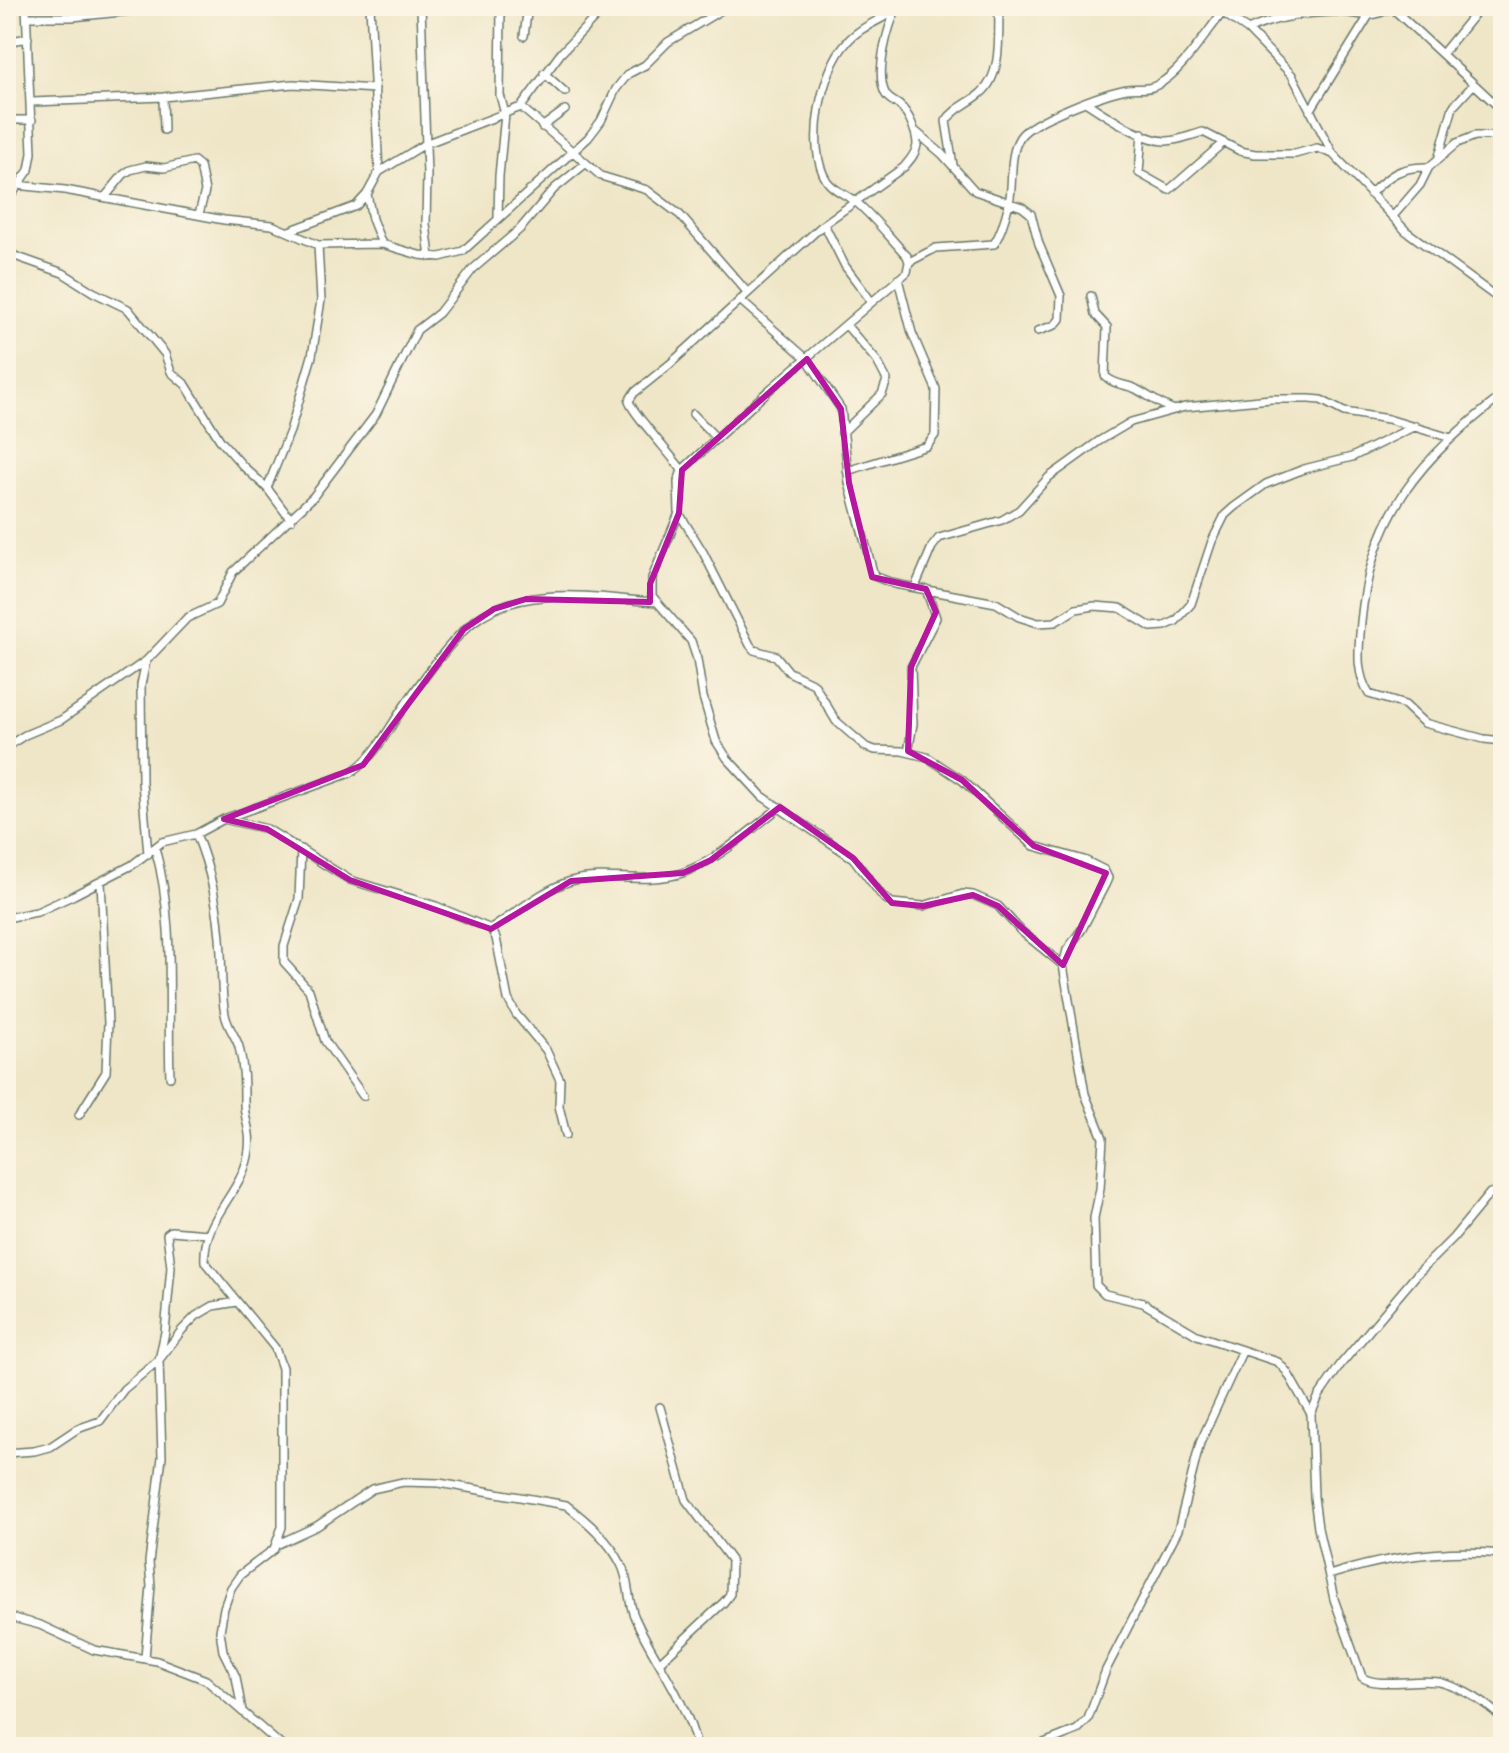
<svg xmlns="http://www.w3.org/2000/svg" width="1509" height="1753" font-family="Mali,sans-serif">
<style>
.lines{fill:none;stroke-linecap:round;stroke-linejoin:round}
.street-casing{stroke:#687868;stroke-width:10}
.street{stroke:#fff;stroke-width:7}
.marked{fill:none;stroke:#b5179e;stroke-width:6;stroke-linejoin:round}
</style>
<rect width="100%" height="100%" fill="#fcf5e5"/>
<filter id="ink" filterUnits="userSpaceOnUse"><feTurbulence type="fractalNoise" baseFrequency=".0125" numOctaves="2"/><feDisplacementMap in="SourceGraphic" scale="16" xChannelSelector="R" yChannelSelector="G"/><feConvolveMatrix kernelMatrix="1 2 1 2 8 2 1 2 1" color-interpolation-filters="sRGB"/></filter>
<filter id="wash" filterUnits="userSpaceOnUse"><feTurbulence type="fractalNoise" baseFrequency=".006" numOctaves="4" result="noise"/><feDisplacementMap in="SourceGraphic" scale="32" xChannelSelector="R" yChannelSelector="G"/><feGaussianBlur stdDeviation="1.8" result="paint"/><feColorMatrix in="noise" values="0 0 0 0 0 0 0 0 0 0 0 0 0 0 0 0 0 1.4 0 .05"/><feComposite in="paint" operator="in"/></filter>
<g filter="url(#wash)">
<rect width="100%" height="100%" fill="#efe6c8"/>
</g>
<g filter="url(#ink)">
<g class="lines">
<g class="street-casing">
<path id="street" d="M370,6l9,166
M421,6l6,168 -1,50 4,33
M898,6c-10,19 -23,66 -13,87 3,7 9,8 14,12 10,8 18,28 18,40 -1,9 -8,16 -13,22l-80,57 -154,140 -36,29 -5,8c2,10 43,55 53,69l-4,12 1,31 -27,65v18l39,45 6,18 6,38 13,44 11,17 35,38 91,62 30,39 9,6 31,3 40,-12 10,1 25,11 23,25 42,34
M1213,6l35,24 44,45 41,79 73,77 97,71
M1390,6l113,105
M27,17h45l108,-11
M1248,30c27,-13 55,-17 85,-18 26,-1 34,11 60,-6
M524,36l4,-30
M6,42l22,-4
M1442,54l39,-48
M544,73l21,19
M163,97l1,33
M32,102l131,-5 130,-13 82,5
M1087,103c18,12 57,38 79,38 12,0 25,-6 37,-9l37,19 15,3h40l22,-6 16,6
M521,107l80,69 46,14 33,25 68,78
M1310,111l58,-94
M6,120h26
M542,127l23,-17
M914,130l28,24 33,37 47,16 9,7 8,30 22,52 -1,23 -5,6 -17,6
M1142,133l-3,40 30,17 54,-47
M1439,156l14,-49 21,-23
M953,165l-7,-44c8,-13 24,-18 35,-28 22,-18 17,-61 18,-87
M6,184l59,6 159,30 48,5 46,20 64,-1 37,11 21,2 23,-6 125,-113 13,-17 15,-32 12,-15 17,-9 23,-23 60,-36
M367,194l5,25 10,25
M1370,194c19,-19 31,-28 59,-27
M105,197l18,-22 7,-5 16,-4 18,2 30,-7 6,5 5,25 -6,23
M6,203l23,-33 3,-17 -6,-147
M1394,215l26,-30 9,-18 28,-24 18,-7h28
M498,217l1,-41 6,-62 -5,-19 1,-89
M824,224l21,42 26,35
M289,231l67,-25 11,-12 12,-22 46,-28 96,-37 40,-54 45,-47
M6,247l9,9 48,17 30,19 35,17 37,45 6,18 15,13 34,55 23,26 24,22 24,32
M909,262l27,-14 58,-4c7,-11 12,-28 15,-41 5,-21 -1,-47 11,-66 11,-17 85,-44 107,-48 10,-2 20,2 30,-4 24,-12 48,-51 66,-73
M1091,296l4,18 12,13 -2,49c9,9 20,8 31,13 13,7 23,15 36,20
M740,300l67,59 34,50 8,74 25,93 21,8 101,19 23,14 19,6 17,-1 21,-13 19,-3 25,2 31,19 14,-1 11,-5 15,-17 21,-63 13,-26 9,-8 32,-23 38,-15 48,-12 63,-31
M1503,395c-83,64 -132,119 -142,227 -2,26 -6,50 8,72l36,11 19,18 60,16 19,2
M693,414l24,25
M842,433l40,-39 5,-14 -10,-19 -31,-36
M682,470l86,-79 139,-119 2,-10 -2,-6c-17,-18 -32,-38 -51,-54 -10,-8 -21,-10 -29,-21 -22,-33 -6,-111 20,-139 12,-14 31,-21 46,-30
M847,471l80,-25 8,-11 1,-46 -24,-56 -14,-54
M267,488l23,-57 22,-75 9,-56 -3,-55
M679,513l24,39 47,93 4,5 22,6 13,16 25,12 22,37 30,26 9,3 27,1 25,6 35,23 72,66 50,14 20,10 4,8 -3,7 -23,44 -15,21 -4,15 22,129 18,44 -3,51 -6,29 2,67 9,9 38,9 54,32 81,27 9,10 24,42
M915,587l17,-40 7,-9 63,-18 17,-10 30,-33 50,-36 32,-19 54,-15 86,-8h38l12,1 23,12 44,7 63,19
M6,747l19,-12 36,-15 83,-58
M908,752l5,-28 -2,-57 25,-49 -10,-29
M224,819l43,10 83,51 86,26 55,23 5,9 12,61 8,15 30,36 14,30 -1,26 7,29
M196,834c16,38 23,77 25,119 1,20 0,41 4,61 2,13 11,22 14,33 5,19 5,36 5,55 0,20 9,29 4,54 -8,39 -46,63 -43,106l70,86 7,20v159l-8,22 -34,26 -9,13 -7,20 -4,23 3,20 13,26 6,34
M155,848c21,74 12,153 15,229
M301,849l-2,50 -15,47v16l25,28 16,51 38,55
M148,854l-6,-72 -1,-97 5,-24 41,-43 30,-14 16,-32 80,-75 63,-83 41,-84 22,-17 34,-44 47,-40 34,-40 31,-25
M6,918l31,-6 37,-17 58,-30 30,-23 34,-8 28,-15 126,-46c27,-17 39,-46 57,-71 16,-23 46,-64 66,-80 50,-40 127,-23 185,-20
M491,929c25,-16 52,-40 80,-48 36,-10 75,4 111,-8 37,-13 67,-42 98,-66
M79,1115l27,-43 2,-49 -7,-141
M1503,1190l-13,3 -37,45 -35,35 -77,91 -22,32 -8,18 3,83 4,31 16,71 28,78c14,12 60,0 81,6 23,7 43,20 60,36
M6,1453l28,-2 16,-4 27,-18 23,-8 24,-32 35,-29 23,-30 14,-14 17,-10 24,-4
M278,1544l39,-18 55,-37 31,-7 36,1 127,22c21,16 43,35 55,59 9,17 6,37 14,54 20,44 51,81 62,129
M1329,1575c57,-18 114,-27 174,-21
M6,1616l34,9 54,25 63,11 49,19 77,67
M145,1658l6,-72 -2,-24 13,-105 -3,-97 6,-28 6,-65 -4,-33 4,-3 37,3
M659,1663l65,-61 6,-8 1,-34 -45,-60 -26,-93
M1034,1747l43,-17 11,-11 18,-49 72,-140 22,-87 42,-91"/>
</g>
<use href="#street" class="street"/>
</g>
</g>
<path class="marked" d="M807,359l34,50 8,74 23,94 54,12 10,23 -25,55 -3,84 54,29 72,66 72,27 -43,92 -65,-59 -25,-11 -50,11 -31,-3 -39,-45 -73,-51 -69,53 -28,13 -112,8 -80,48 -141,-49 -83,-51 -43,-10 139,-54 101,-136 30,-20 32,-10 124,3v-18l29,-71 3,-43z"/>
<rect width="1509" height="1753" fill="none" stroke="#fcf5e5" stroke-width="32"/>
</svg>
